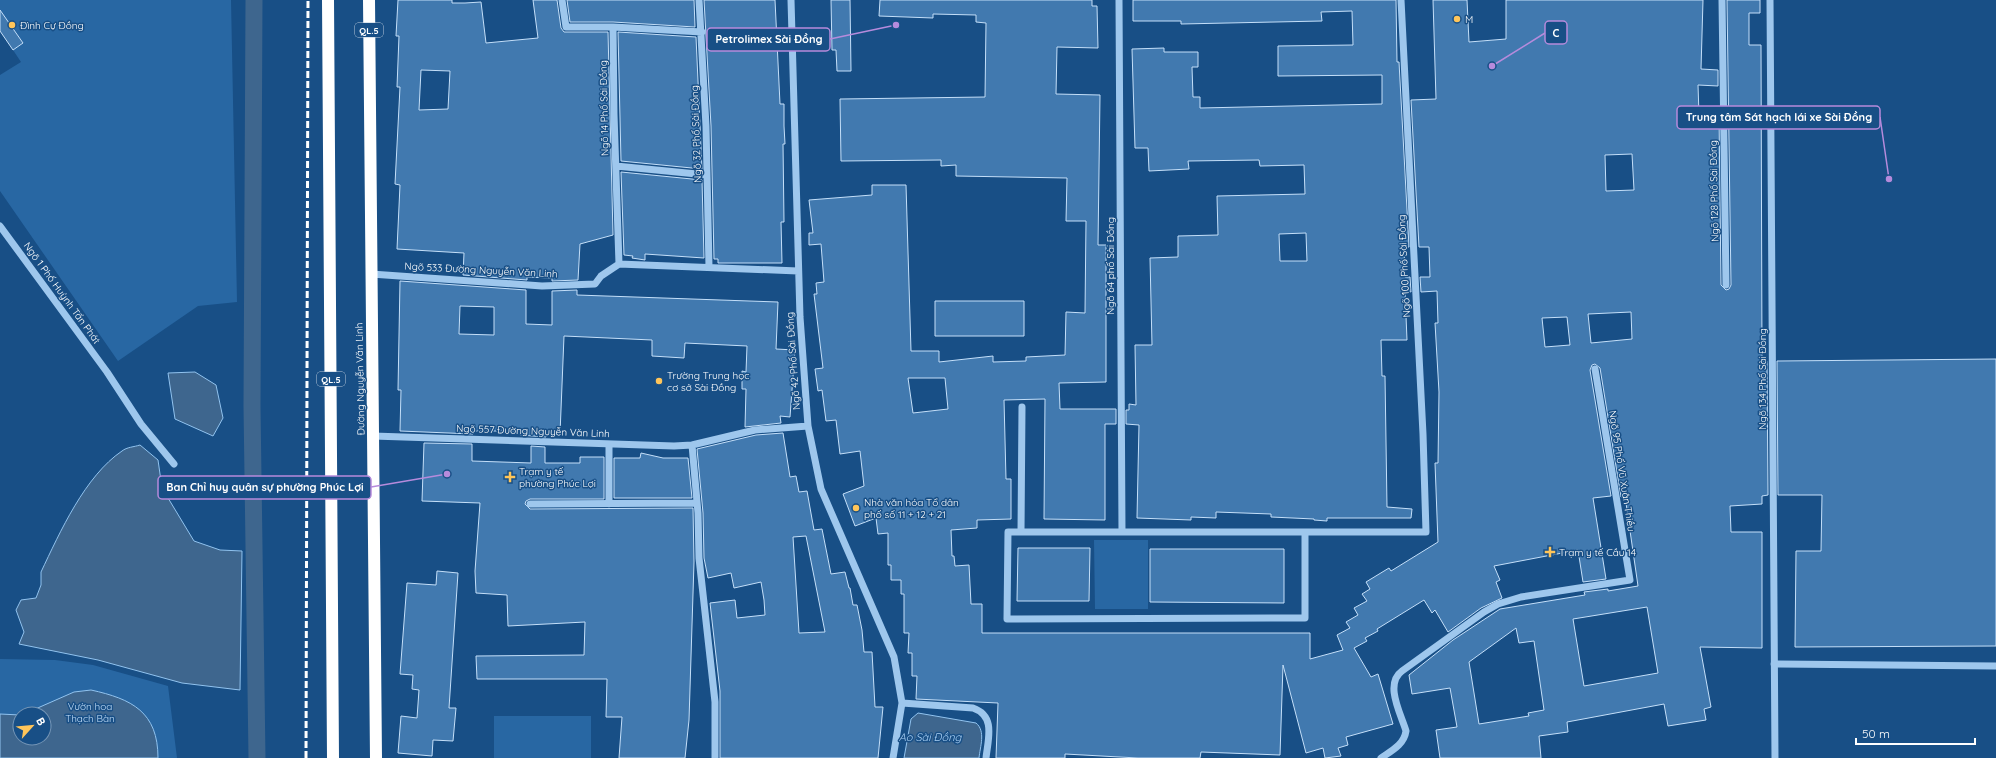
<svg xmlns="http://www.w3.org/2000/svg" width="1996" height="758" font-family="Quicksand,sans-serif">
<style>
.green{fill:#2867a3;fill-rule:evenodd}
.water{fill:#3e668e;stroke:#91c3ef}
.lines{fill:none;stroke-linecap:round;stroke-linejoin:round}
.canal{stroke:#3e668e;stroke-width:17}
.building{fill:#4179af;stroke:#c4dff9;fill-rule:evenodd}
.minor{stroke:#9ec7ed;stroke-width:7}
.highway{stroke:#fff;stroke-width:12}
.rail{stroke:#fff;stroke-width:3;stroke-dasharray:7 3;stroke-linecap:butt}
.poi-dot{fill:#ffc55a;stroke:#184f86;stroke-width:1.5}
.labels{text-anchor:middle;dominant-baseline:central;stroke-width:3;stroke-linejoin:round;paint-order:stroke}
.shield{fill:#184f86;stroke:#bacadb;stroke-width:1}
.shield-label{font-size:9px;font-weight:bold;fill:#fff}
.poi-label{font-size:10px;fill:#fff;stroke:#184f86;text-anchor:start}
.street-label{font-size:10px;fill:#fff;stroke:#184f86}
.park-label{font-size:10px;fill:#c4dff9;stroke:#184f86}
.water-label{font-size:11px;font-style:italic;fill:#aad0f4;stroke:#184f86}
.leader{fill:none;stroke:#b68bdc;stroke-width:1.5}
.callout-dot{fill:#b68bdc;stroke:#184f86;stroke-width:1.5}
.callout{fill:#184f86;stroke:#b68bdc;stroke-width:1.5}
.callout-label{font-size:11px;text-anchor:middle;font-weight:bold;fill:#fff}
</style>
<rect width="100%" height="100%" fill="#184f86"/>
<path class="green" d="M0,0h231l6,302 -39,4 -80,55 -118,-170v-116l21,-13 -8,-12 10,-7 -18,-25 -5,3z
M1094,540h54v69h-53z
M0,659l55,1 38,5 75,21 9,72h-177zM20,714h24v24h-24z
M494,716h97v42h-97z"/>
<path class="water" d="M195,372l21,13 7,33 -10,18 -38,-17 -7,-46z
M140,445l18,15 4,28 32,53 26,9 22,1 -2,139 -58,-7 -84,-23 -79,-16 5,-12 -8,-22 5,-10 15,-2 5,-13v-13c19,-40 44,-96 81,-121 5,-4 12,-4 18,-6z
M91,690c41,9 67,22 67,68h-158v-44l20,1v23h24v-24h-20l50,-22z
M918,713l58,10c10,8 4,24 3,35h-75l7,-39z"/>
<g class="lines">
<path class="canal" d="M254,0l-2,406 5,352"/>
</g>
<path class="building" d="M398,0h54v3h13l16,-1 5,41 52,-5 -5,-38h24l4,28 3,4h44l5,203 -33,9 -2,36 -26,1v-3l-25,-1v3l-64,-5 1,-22 -67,-4 3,-64 -5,-1 5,-97h-3l2,-51h-3zM421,70l29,1 -2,38 -29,1z
M567,0h127l1,27 -82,-5h-43z
M704,0h71l5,104h4v22l1,18h-2l1,78h-3l1,41h-64v-4h-4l-3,-133z
M831,0h19l1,71h-14l-1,-21h-4z
M880,0h212v6h5l1,42 -41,-1 -1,47 44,1 -2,150h8v137l-47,1 1,26h56v15h-11v96l-61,-1 1,-120 -41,1 2,79h5v40l-34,1v8l-26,2 1,26h2l1,10 14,-1 2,39h11v29h328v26l33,-9 -6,-15 13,-7 -4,-6 12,-7 -4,-7 13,-7 -5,-7 8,-5 -4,-7 23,-14 2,3 47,-29 -3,-79h3l1,-71 -4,-69h3l-1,-32 -16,1 -1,-15h10l-1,-30h-10l-8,-147 25,-1 -3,-99h34l2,42 37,-3v-39h197l-2,69 17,1v16l-20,-1 1,30 20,-1 2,171 5,5 3,-1 2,-4 -4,-285h33v13h-11v32h12l1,316h5l1,134 -6,1v8l-32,2 1,26h31v116l-62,-1 11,60 -7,2 2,11 -38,6 -4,-22 -97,18 1,10 -29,4 2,22h-101l-4,-28 21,-3 -7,-39 -38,6 -3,-19 44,-35 47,-31 85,-14 -1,-3 24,-3v2l30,-5 -13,-90 -4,1 -21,-129 -5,-4 -3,1 -2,5 21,126 -18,2 13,81 -23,3 -5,-32 -84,16 6,14 -4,2 6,16 -21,10 -33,24 -13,-22 -3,3 -8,-13 -47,29 1,2 -13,7 2,3 -13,7 17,29 7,-3 15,50 -47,13 2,8 -10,3 3,8 -16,2 -2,-10 -17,5 -23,-88 -3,90 -79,-3 -1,6h-62l-73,-4v4h-69l2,-55 -82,-4 1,-23h-5v-23h-4l1,-20h-5v-39h-3v-14h-10v-15h-3v-32l-10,1 -2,-16 -21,8 -12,-32 21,-8 -4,-35 -20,3 -4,-34 -10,1 -4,-31 -4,1 -3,-22 8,-1 -9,-74h3l-1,-11 8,-1 -3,-38 -12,1v-12h4l-4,-33 63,-5v-10h34l5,166h28v11l54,-6v6l33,-1v-4l39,-2 1,-43 19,1 1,-92h-20l1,-43 -111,-2v-11l-15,1v-6l-100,1 -1,-62 145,-2 1,-74 -10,-1v-7l-43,-1v4l-54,-2zM1632,154l2,36 -28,1 -1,-36zM1631,312l1,27 -41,4 -3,-29zM1567,317l3,28 -25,2 -3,-29zM908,378h37l3,31 -35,4zM1647,607l11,66 -74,13 -11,-67zM1516,628l3,15 15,-2 10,69 -16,3 1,3 -50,8 -10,-62z
M1133,0h263l1,62h2l10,185 -5,1 1,29h5l1,15h-6l2,48h-26l1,36h3l2,131 25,2 -1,9h-84v3l-13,-1v-1l-43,-2v-3l-55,-2v6l-25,-1v3l-54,-2 2,-93 -13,-1v-14h3v-6l7,1 -1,-60h17l-2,-87 28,-1v-21l40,-1 -1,-39 88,-2 -1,-29 -44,1 -1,-6 -71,1 1,8 -40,2 -1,-23h-13l-3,-99 32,-1v4h34v15h-6l1,30h7v11l182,-4v-29l-104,1v-30l75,-1 -1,-34 -31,1 1,9 -141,3v-3h-48zM1306,233l1,28h-27l-1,-27z
M0,10l23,33 -10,7 -13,-19z
M618,32l78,5 6,132 -81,-8z
M621,172l81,8 2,78 -59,-4v6l-13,-2 1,-2 -9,-1z
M400,281l126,9v34l26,1v-34l25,-1v5l201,7 -2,47 19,1 -5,67 -10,-1 1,7 -36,4 1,-38h-4v-18l4,1 1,-26 -62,-3 -1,15 -32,-2v-16l-88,-4 -4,98h-14v3l-26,-2v-4h-47v3l-73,-3 1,-41h-3zM460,306l34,1v28l-35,-1z
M935,301h89v35h-89z
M1996,359v287l-201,1 1,-96h25l1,-56h-44l-1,-134z
M783,433l7,44 6,-1 3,16 8,-1 7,39 8,-1 9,45 14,-2 4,16h1l3,17h4l5,25 2,22h8l3,55h8l-5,51h-158v-67l-10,-88 25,-3 2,18 28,-3 -1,-15 -3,-18 -27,6 -3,-15 -23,5 -4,-20 -1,-45 -6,-64 59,-14zM806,536l19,96 -26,1 -6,-96z
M424,443l48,1v17l59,2v-17l14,1v16h35v-6h24v42h-74l-4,2 -1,3 5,5 163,-1 1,54 -5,158 -4,38h-66l3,-41h-16l1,-38h-130l-1,-23 108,-1 1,-33 -77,4 -1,-31 -31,-2 -1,-22 5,-68 -58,-2z
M641,453l22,5h25l4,40h-78v-40h26z
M1018,548h72l-1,53h-72z
M1150,549h134v54l-134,-1z
M437,571l21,2 -9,135h7l-3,33 -20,-1 -1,16 -34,-3 3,-37 16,2 2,-28 -7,-1 1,-14 -13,-1 7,-91 29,2z"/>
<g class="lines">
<path class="minor" d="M562,0l4,27h47l1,87 5,150
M699,0l7,126 3,141
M791,0l9,317 8,109 13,63 73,168 8,46 -9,55
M1119,0l3,532
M1722,0l4,285
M1770,0l5,758
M613,27l89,5
M616,166l91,9
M0,226l107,146 34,52 33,40
M371,274l171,12 53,-2 6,-8 18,-12 179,7
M373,436l301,10 18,-1 63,-15 53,-4
M609,444v60
M692,445l6,68 1,45 16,144v56
M530,504l167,-1
M1021,532l1,-125
M1305,532v86l-298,1 1,-87h418l-3,-98 -22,-434
M1774,664l222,2
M902,703l71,5c23,8 15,31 13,50
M1381,758c10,-7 23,-13 25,-27 -5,-17 -22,-47 -4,-60l82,-59 14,-8 23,-7 109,-17 -35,-211"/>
<path class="highway" d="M328,0l5,758
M369,0l7,758"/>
<path class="rail" d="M306,758l2,-758"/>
</g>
<g class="poi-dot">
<circle cx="1457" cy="19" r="4"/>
<circle cx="12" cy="25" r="4"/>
<circle cx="659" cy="381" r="4"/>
<path d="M508 471h4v4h4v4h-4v4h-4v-4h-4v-4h4z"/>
<circle cx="856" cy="508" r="4"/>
<path d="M1548 546h4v4h4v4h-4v4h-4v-4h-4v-4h4z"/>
</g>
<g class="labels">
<g class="shield">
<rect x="355" y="23" width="28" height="14" rx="3"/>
<rect x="317" y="372" width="28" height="14" rx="3"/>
</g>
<g class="shield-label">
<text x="369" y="30">QL.5</text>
<text x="331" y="379">QL.5</text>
</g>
<g class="poi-label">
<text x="1465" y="19">M</text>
<text x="20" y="25">Đình Cự Đồng</text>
<text x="667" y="375">Trường Trung học<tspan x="667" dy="12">cơ sở Sài Đồng</tspan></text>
<text x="519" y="471">Trạm y tế<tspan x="519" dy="12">phường Phúc Lợi</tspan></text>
<text x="864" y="502">Nhà văn hóa Tổ dân<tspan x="864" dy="12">phố số 11 + 12 + 21</tspan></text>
<text x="1559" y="552">Trạm y tế Cầu 14</text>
</g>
<g class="street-label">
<text transform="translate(604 108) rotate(-91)">Ngõ 14 Phố Sài Đồng</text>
<text transform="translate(696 134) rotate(-92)">Ngõ 32 Phố Sài Đồng</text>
<text transform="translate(1714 191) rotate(-91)">Ngõ 128 Phố Sài Đồng</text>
<text transform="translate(1110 266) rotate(-90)">Ngõ 64 phố Sài Đồng</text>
<text transform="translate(1404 266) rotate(-93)">Ngõ 100 Phố Sài Đồng</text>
<text transform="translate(481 270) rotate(3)">Ngõ 533 Đường Nguyễn Văn Linh</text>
<text transform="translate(62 293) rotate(54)">Ngõ 1 Phố Huỳnh Tấn Phát</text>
<text transform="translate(793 361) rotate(-94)">Ngõ 42 Phố Sài Đồng</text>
<text transform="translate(360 379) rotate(-91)">Đường Nguyễn Văn Linh</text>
<text transform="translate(1762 379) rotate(-90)">Ngõ 134 Phố Sài Đồng</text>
<text transform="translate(533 431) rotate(2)">Ngõ 557 Đường Nguyễn Văn Linh</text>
<text transform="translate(1622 471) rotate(81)">Ngõ 95 Phố Vũ Xuân Thiều</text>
</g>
<g class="park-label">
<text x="90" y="706">Vườn hoa<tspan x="90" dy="12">Thạch Bàn</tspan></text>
</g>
<g class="water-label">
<text x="930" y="737">Ao Sài Đồng</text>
</g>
</g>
<path class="leader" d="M1492 66L1545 33M896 25L830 39M1889 179L1880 117M447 474L371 487"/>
<g class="callout-dot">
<circle cx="1492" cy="66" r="4"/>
<circle cx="896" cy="25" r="4"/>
<circle cx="1889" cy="179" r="4"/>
<circle cx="447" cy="474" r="4"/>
</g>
<g class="callout">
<rect x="1545" y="21" width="22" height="23" rx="4"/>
<rect x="707" y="28" width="123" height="23" rx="4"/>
<rect x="1677" y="106" width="203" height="23" rx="4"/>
<rect x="158" y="476" width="213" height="23" rx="4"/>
</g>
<g class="callout-label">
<text x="1556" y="37">C</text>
<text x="769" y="43">Petrolimex Sài Đồng</text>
<text x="1779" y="121">Trung tâm Sát hạch lái xe Sài Đồng</text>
<text x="265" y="491">Ban Chỉ huy quân sự phường Phúc Lợi</text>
</g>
<g transform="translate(32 726) rotate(63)"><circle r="19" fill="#184f86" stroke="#7495b6"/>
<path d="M0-3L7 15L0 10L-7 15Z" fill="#ffc55a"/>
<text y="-6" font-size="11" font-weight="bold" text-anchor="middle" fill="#ffffff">B</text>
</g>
<path d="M1856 738v6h119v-6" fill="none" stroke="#ffffff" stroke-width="2"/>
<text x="1862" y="738" font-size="12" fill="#ffffff" stroke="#184f86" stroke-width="3" paint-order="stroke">50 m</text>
</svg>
